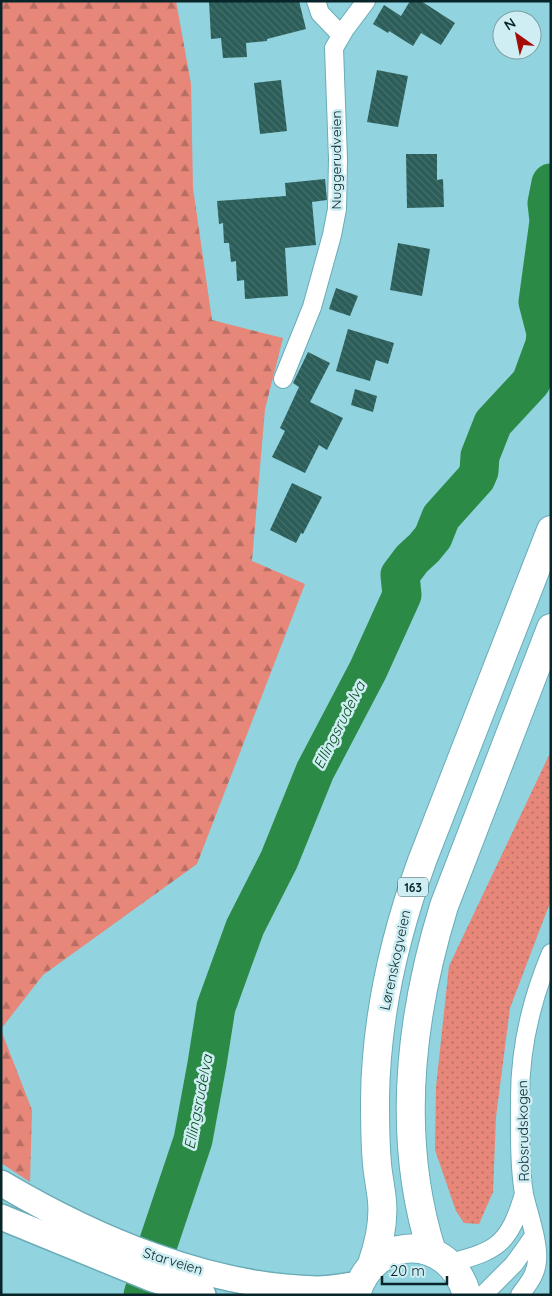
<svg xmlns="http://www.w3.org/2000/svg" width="552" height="1296" font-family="Quicksand,sans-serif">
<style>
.grass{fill:url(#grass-dots)}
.forest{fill:url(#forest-firs)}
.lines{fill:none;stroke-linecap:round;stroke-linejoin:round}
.river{stroke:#2b8a45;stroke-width:39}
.building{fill:url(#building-back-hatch)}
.street-casing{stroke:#6aacb7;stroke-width:20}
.secondary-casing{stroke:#6aacb7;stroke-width:28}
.highway-casing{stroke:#6aacb7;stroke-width:30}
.street{stroke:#fff;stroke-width:18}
.secondary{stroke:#fff;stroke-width:25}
.highway{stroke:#fff;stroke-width:28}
.labels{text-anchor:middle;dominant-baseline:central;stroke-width:5;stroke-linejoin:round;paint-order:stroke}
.shield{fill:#ceeef3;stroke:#436166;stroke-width:1}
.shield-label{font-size:12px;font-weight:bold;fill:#082529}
.street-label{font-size:14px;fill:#082529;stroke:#ceeef3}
.water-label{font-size:15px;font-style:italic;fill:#0b4f21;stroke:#ceeef3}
</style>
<defs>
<pattern id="grass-dots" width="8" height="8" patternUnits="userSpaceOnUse" patternTransform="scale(1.25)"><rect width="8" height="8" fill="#e68779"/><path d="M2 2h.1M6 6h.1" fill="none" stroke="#b86e63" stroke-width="1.8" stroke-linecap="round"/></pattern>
<pattern id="forest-firs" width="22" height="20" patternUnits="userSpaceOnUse" patternTransform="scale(1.25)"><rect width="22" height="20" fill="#e68779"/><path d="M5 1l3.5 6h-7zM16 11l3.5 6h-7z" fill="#b86e63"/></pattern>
<pattern id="building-back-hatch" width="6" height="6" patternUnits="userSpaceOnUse" patternTransform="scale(1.25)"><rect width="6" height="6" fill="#2b5d59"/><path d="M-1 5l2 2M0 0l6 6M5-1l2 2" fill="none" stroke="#47706d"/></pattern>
</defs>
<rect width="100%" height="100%" fill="#91d3de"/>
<path class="grass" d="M551,751v149l-41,108 -14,109 -3,75 -14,32 -15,-1 -8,-12 -21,-61 1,-63 13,-121z"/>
<path class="forest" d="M1,1h175l15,83 2,104 19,132 71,18 -18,71 -13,152 53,23 -108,280 -154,111 -42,54z
M1,1030l31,80 -2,72 -29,-19z"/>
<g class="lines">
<path class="river" d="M143,1295l12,-42 38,-113 14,-76 9,-57 29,-80 34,-67 36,-89 53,-101 34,-75 -2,-20 12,-16 12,-11 9,-11 8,-20 35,-39 3,-7 1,-15 13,-33 38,-41 14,-38 1,-11 -8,-31 11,-81 -2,-18 4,-20"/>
</g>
<path class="building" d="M209,1h90l7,28 -39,10v2l-21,2 1,14 -24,1 -2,-20 -10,1z
M410,1h11l34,22 -14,22 -20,-12 -8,13 -24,-15 -1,2 -15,-9 11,-19 17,11z
M377,70l31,6 -10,51 -31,-5z
M281,80l6,51 -27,3 -6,-51z
M406,154h31v26l6,-1 1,28 -37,1z
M325,179l2,21 -15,2 4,43 -31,3 3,48 -43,3 -1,-19 -7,1 -1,-20 -5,1 -2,-19h-5l-1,-20 -4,1 -2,-23 69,-5 -1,-13z
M398,243l32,6 -8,47 -32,-6z
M336,288l22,8 -8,20 -21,-7z
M348,329l46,14 -6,21 -12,-4 -6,21 -34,-10z
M308,352l22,11 -20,39 33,16 -16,32 -8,-5 -14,28 -33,-16 13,-26 -5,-3 19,-41 -6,-4z
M355,389l22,7 -4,16 -22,-7z
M292,483l30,14 -19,37 -2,-1 -5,10 -26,-13z"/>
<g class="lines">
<g class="street-casing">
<path id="street" d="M316,1l4,12 21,22
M283,379l29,-72 20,-72 5,-26 1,-50 -4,-111 11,-19 21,-28
M449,1263c50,-12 60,-20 75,-69
M483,1295l31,-31 20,-28
M520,1295c8,-11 16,-20 17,-34 2,-19 -9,-48 -13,-67 -5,-31 -4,-65 -4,-96 0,-49 12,-100 31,-145"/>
</g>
<g class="secondary-casing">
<path id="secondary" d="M1,1183c93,55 207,104 316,106 14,0 28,-3 42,-5
M1,1217l149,61 53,17"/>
</g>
<g class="highway-casing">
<path id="highway" d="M432,1252c-36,-113 -22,-235 12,-346l107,-278
M372,1264c7,-20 12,-41 10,-63 -1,-12 -4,-25 -5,-37 -2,-22 -2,-44 -2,-65 1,-82 19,-161 47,-238l129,-331
M356,1295c17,-62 94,-62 111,0"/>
</g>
<use href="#street" class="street"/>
<use href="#secondary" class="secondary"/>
<use href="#highway" class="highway"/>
</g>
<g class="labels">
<rect class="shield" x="398" y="877.5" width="30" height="19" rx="4"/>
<g class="shield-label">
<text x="413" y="887">163</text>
</g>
<g class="street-label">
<text transform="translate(336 160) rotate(-90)">Nuggerudveien</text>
<text transform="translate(395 960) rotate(-78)">Lørenskogveien</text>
<text transform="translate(523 1131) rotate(-91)">Robsrudskogen</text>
<text transform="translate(173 1261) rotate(17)">Starveien</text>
</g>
<g class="water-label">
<text transform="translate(339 725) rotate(-63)">Ellingsrudelva</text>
<text transform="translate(198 1102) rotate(-79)">Ellingsrudelva</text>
</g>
</g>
<rect width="552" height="1296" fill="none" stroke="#082529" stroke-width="5"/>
<g transform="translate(517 35) rotate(327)"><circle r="24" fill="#ceeef3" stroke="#7f9ea2"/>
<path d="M0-4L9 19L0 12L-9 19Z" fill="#a30c09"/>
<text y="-8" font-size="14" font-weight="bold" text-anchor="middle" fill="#082529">N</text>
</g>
<path d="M382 1276v8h65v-8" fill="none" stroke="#082529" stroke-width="2.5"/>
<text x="390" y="1276" font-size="15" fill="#082529" stroke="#ceeef3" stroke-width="4" paint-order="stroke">20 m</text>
</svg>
